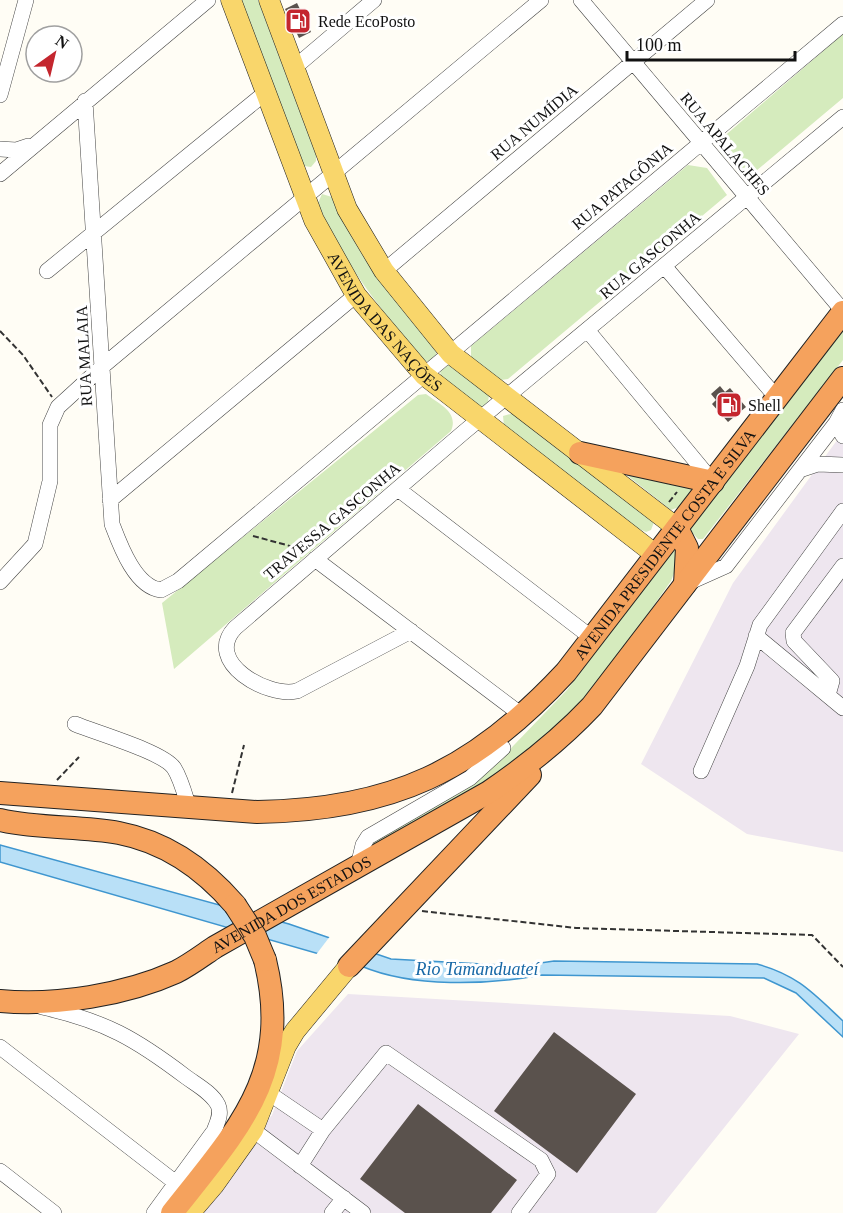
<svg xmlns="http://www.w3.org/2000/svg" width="843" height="1213" font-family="Georgia,serif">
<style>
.industrial{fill:#eee6ef}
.green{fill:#d5ebbd}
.water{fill:#b9e0f7;stroke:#3f96cf;stroke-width:1.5}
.pier{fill:#fffdf5}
.building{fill:#5a524d}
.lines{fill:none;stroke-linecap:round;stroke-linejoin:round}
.minor-casing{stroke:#444;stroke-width:16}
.major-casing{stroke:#222;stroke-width:21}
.highway-casing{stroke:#222;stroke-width:24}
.path{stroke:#333;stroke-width:2;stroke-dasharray:6 3;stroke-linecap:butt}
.minor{stroke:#fff;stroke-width:15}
.major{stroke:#f9d66b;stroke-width:20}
.highway{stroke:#f5a25d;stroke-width:22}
.highway-bridge-casing{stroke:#222;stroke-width:24;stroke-linecap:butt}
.highway-bridge{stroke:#f5a25d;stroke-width:22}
.labels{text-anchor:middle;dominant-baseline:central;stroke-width:6;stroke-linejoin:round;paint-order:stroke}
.poi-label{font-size:16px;fill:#111;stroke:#fff;text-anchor:start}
.street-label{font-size:16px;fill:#111;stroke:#fff}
.water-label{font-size:18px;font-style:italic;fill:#1768a6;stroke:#fff}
</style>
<rect width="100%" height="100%" fill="#fffdf5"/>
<path class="industrial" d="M843,432v420l-96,-18 -106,-70 92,-181z
M348,994l382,22 69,18 -143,179h-458l74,-98 25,-64z"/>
<path class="green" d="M241,0h17l58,155v6l-5,6 -7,-1z
M843,34v64l-93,78h-8l-23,-26 2,-11z
M688,165l19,3 20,27 -219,184 -7,1 -30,-23v-11z
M322,194l10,3c25,59 63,104 103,153l2,6 -6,6 -7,-1c-42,-50 -81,-97 -106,-158z
M843,326v34l-140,179h-5l-10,-11z
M447,364l42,31 -1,7 -5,5 -5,-1 -37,-30 -1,-5z
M426,394c13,10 33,18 25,37l-277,238 -12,-66 256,-208z
M514,413l140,109 -3,8 -5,2 -7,-3 -135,-103 -1,-10z
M623,472l72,14 -16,21 -8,3z
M676,546v22l-5,13 -75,106 -76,75 -149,88 -2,-4 4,-6 119,-72 75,-78z"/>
<path class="water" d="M0,845l289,79 102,35 129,7 34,-5 203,3c41,11 57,30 86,57v16l-47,-44 -32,-15 -222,-3c-55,10 -129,13 -181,-9l-361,-104z"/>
<path class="pier" d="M331,935l42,14 -17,19 -41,-12z"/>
<path class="building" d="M297,3l14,29 -12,6 -14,-29z
M720,386l5,6 5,-4 16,19 -18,15 -16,-18 4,-4 -5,-6z
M554,1032l82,62 -59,79 -83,-62z
M418,1104l99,76 -26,33h-86l-45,-34z"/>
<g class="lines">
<g class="minor-casing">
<path id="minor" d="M581,0l262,311
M294,68l80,-68
M0,95l26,-95
M85,101l27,423c8,21 23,63 49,66l17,-9 665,-557
M0,149l16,1 12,-4
M0,174l208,-174
M665,267l112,131
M47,271l218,-178
M384,271l323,-271
M588,331l125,151
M836,423l7,13
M800,470l18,-6 25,1
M398,489l194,149
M110,500l246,-205
M315,559l208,157
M0,582l35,-38 15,-63v-56l8,-18 46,-42 437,-365
M688,583l38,-17 110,-143 7,-13
M411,631l-114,60c-29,7 -94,-29 -62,-63l229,-196 379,-315
M756,636l87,72
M828,695l4,-14 -38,-40 -1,-8 50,-67
M75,724c22,9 88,28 99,44 7,11 11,27 15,40
M701,771l46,-105 13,-41 83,-114
M358,866l5,-21 5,-8 102,-59 33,-30
M42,1007c63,14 94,32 144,70 11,8 26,16 32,28 4,9 -1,18 -4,26l-60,82
M0,1047l176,136
M267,1092l56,38 -23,36
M253,1130l110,83
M323,1130l63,-77 155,107 7,14 -29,39
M0,1171l54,42
M332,1213l12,-15"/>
</g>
<g class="major-casing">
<g id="major">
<path id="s1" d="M231,0l83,220 42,75 68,80 232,180"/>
<path d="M269,0l78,209 37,62 67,83 226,174"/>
<path d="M190,1213l24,-28 39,-55 33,-84 9,-15 54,-65"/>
</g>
</g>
<g class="highway-casing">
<g id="highway">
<path d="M580,453l133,29"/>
<path d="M677,528l10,20 -2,36"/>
<path id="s2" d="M0,793l257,19c135,-2 217,-41 309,-140l277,-360"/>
<path d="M0,820c39,9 80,6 119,13 47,9 85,36 116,72"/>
<path d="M349,966l181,-191"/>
<path id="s3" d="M0,1001c56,5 125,-6 176,-29 14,-7 27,-17 39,-25l274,-155c38,-26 71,-52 103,-86l251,-328"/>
<path d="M172,1213c66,-84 121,-138 93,-253"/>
</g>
</g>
<path class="path" d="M0,331l23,24 29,42
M669,502l8,-10
M253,536l52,14
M57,780l22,-23
M232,793l12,-48
M422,911l154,17 236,7 31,32"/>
<use href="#minor" class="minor"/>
<use href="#major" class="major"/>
<use href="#highway" class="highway"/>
<g class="highway-bridge-casing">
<path id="highway-bridge" d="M235,905l20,31 10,24"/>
</g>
<use href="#highway-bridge" class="highway-bridge"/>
</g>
<defs>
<g id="fuel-square" transform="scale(1.35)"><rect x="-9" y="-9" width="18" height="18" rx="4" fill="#c4262e" stroke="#fff"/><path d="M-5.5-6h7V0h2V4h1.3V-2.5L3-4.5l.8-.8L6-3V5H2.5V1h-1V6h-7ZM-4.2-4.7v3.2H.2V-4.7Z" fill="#fff"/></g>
</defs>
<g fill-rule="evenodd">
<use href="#fuel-square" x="298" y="21"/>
<use href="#fuel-square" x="729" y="405"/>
</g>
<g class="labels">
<g class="poi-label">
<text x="318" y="21">Rede EcoPosto</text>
<text x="748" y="405">Shell</text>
</g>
<g class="street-label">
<text transform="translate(534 122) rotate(-40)">RUA NUMÍDIA</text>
<text transform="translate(725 144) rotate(50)">RUA APALACHES</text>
<text transform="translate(622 186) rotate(-40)">RUA PATAGÔNIA</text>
<text transform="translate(650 255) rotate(-40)">RUA GASCONHA</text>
<text stroke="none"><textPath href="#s1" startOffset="360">AVENIDA DAS NAÇÕES</textPath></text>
<text transform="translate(84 356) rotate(-93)">RUA MALAIA</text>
<text transform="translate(332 521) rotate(-40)">TRAVESSA GASCONHA</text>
<text stroke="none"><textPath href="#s2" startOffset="770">AVENIDA PRESIDENTE COSTA E SILVA</textPath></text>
<text stroke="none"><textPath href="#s3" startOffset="314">AVENIDA DOS ESTADOS</textPath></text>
</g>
<g class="water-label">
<text x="477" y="969">Rio Tamanduateí</text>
</g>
</g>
<g transform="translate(54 54) rotate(34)"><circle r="28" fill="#ffffff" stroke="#a0a0a0" stroke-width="1.5"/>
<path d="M0-4.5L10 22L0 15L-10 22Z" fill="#c4262e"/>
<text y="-9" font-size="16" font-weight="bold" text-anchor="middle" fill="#111111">N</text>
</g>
<path d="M627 51v9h168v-9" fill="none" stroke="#111111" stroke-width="3"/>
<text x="636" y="51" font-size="18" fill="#111111" stroke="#ffffff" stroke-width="4.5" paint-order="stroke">100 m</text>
</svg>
